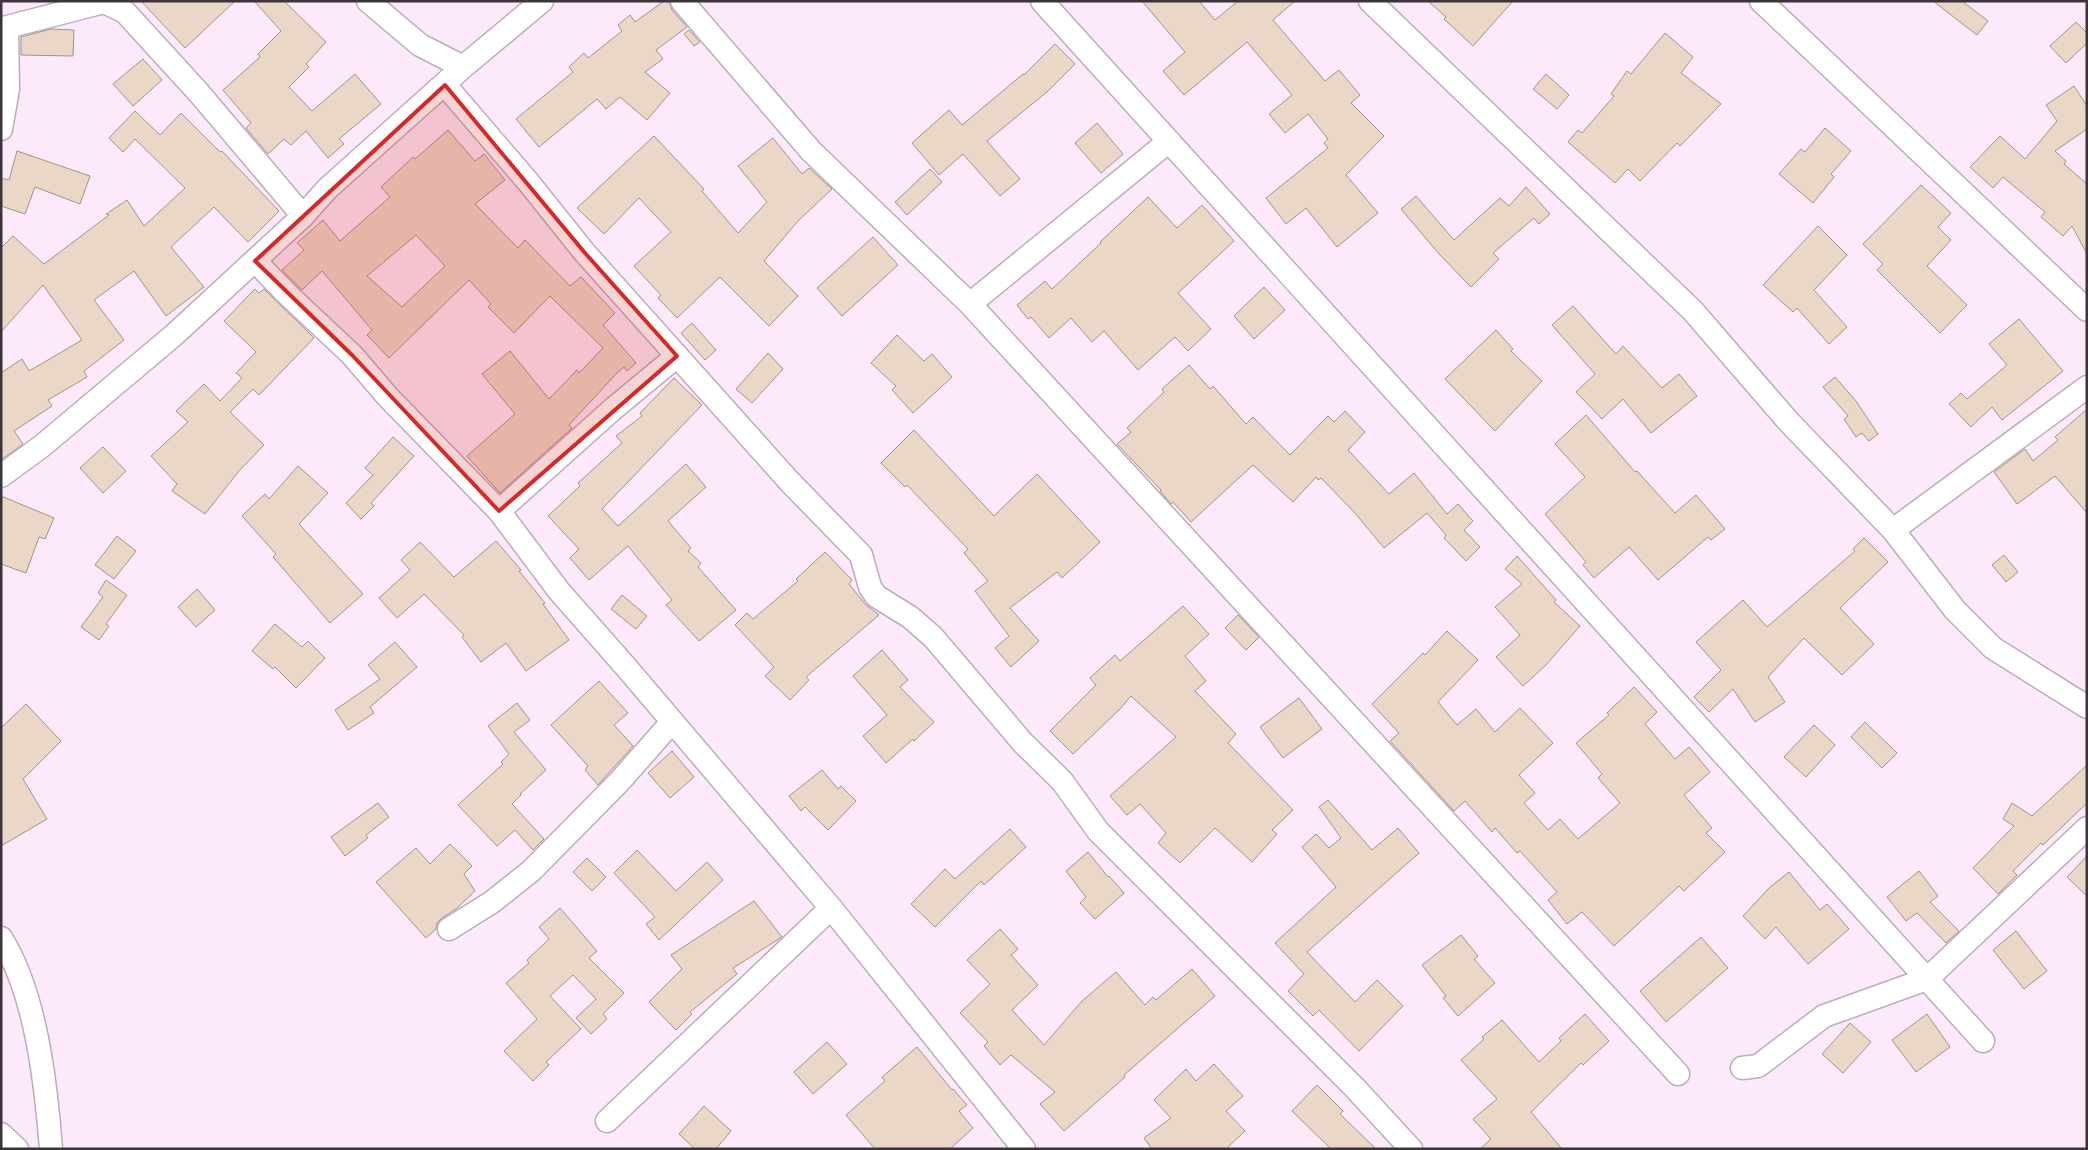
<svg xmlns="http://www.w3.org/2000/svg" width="2088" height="1150" font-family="'Source Sans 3',sans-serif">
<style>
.building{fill:#ebd7c8;stroke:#a59284;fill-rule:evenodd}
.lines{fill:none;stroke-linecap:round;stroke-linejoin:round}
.street-casing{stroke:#bdacbc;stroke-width:25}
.street{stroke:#fff;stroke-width:22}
.marked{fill:#d62828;fill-opacity:0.2;stroke:#d62828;stroke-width:4;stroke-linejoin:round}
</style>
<rect width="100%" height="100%" fill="#fceafb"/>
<path class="building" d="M141,1h94l-50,47z
M254,1h30l42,41 -20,22 3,3 -20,20 23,24 43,-37 26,30 -42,35 5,5 -16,14 -22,-27 -15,14 -7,-6 -16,15 -22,-26 5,-5 -28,-33 37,-33 -2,-3 23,-23z
M664,1h5l3,9 15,17 -31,23 7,9 -18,13 25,21 -23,27 -27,-23 -14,12 -9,-10 -58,48 -23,-28 57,-47 -4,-5 15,-14 4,5 34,-27 -4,-6 12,-10 5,7z
M1142,1h57l16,19 23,-19h57l-22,19 52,61 14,-11 21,25 -9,8 33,33 -38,39 32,38 -41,34 -31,-39 -20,16 -20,-26 62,-50 -4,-5 4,-4 -20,-25 -23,19 -16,-19 23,-19 -45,-53 -63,53 -21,-24 22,-19z
M1428,1h85l-40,45 -29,-27 2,-2z
M1933,1h29l26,20 -11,14z
M2076,22l11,11v10l-21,20 -16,-17z
M51,29l23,1 -1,26 -52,-1v-18z
M689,30l11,12 -6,4 -10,-12z
M1665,33l28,24 -12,16 40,31 -41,42 -3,-3 -37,38 -12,-12 -13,14 -47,-41 10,-12 4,3 32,-37 -3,-2 16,-23 4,3z
M1055,44l20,20 -27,27 -61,50 33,38 -20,17 -37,-42 -24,21 -27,-32 37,-33 13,15 61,-51 1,1z
M143,59l19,21 -29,26 -20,-22z
M1546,74l23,21 -12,14 -24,-20z
M2074,86l13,20v23l-32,22 11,10 -2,3 23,20v70l-15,-28 -9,10 -22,-19 4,-5 -42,-35 -10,11 -23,-21 30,-31 25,23 32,-38 -11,-16z
M135,111l25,24 21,-22 39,39 2,-1 57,60 -31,31 -34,-35 -43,40 33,40 -38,29 -32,-45 -40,29 30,40 -40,31 3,6 -39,23 4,6 -38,25 9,13 -22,16v-87l21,-14 7,12 53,-31 -39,-55 -42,47v-84l12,-12 31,28 65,-49 -3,-1 21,-14 17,26 41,-38 -50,-49 -12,13 -14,-14z
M1097,123l26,31 -22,19 -26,-30z
M1825,128l26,23 -20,23 3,3 -21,26 -34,-29 22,-25 4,3z
M448,130l27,31 9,-7 21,26 -30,24 43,44 7,-8 45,46 11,-9 34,36 -12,12 33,38 -9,8 -3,-4 -8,7 -47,51 3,3 -72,65 -33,-37 48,-42 -33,-40 28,-23 39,48 28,-29 2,3 24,-25 -53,-52 -36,37 -26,-26 3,-3 -22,-24 -80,78 -22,-23 5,-5 -50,-59 -20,19 -20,-20 22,-20 -7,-7 26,-23 17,21 50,-44 -9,-10 32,-30 2,2zM416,235l29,31 -43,41 -35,-31z
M654,136l50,53 -2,2 36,42 29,-31 -29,-36 35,-28 29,36 7,-6 23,21 -34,32 -34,40 34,35 -29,30 -49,-49 -43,41 -19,-20 3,-3 -27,-29 37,-34 -32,-34 -35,36 -27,-26z
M17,151l73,25 -10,28 -45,-17 -10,27 -24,-8v-28l8,2z
M930,169l12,13 -35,33 -12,-13z
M1921,185l30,28 -13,14 13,13 -24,26 40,39 -27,28 -63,-63 6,-6 -20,-20z
M1526,187l24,27 -11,10 -5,-6 -41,35 6,6 -28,28 -31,-32 -39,-46 15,-13 38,44 46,-42 9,8z
M1148,197l29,31 25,-23 32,36 -56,52 33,36 -23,22 -13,-14 -37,33 -34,-39 -12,11 -21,-24 -22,20 -18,-21 -3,2 -11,-14 28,-24 7,8 49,-46 -1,-1z
M1818,226l29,29 -33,35 33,37 -18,17 -32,-36 -4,4 -30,-27z
M873,237l25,28 -56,51 -25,-28z
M1264,287l21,23 -31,29 -20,-23z
M255,289l4,4 5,-4 50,49 -55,57 -6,-6 -23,23 34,33 -25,26 -34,43 -33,-23 5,-7 -26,-28 37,-34 -12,-11 28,-27 16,17 22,-23 -6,-5 20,-21 -32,-31z
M1573,306l43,48 7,-8 39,42 17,-14 18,22 -46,37 -28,-34 -21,20 -26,-27 19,-18 -43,-49z
M2019,319l44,52 -61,49 -10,-13 -21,20 -22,-23 12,-11 6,6 40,-34 -18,-21z
M692,323l24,27 -11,10 -24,-27z
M1496,330l17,19 -2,2 31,30 -47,50 -50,-52z
M897,335l27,26 8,-7 20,23 -39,36 -21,-23 4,-4 -25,-23z
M768,353l15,16 -31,34 -16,-14z
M1189,365l21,24 3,-3 33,38 7,-7 37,38 38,-39 6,6 11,-11 20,21 -17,18 41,44 25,-21 33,41 11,-10 15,17 -9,9 16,17 -14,14 -22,-23 2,-3 -19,-22 -43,35 -29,-35 -34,-35 -3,2 -2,-3 -23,25 -40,-37 -62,57 -18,-20 -2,2 -11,-13 1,-1 -44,-46 14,-12 -4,-4 37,-36 -2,-3z
M1835,377l21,24 22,33 -9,7 -7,-8 -6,4 -12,-18 4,-3 -25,-29z
M674,378l28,27 -100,104 16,17 68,-62 20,23 -38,34 23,27 -3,3 13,12 -3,4 38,43 -37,31 -33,-36 6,-5 -44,-54 -39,34 -19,-22 9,-9 -31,-33 32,-30 -2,-3 44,-40 -6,-7 26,-20 -2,-3z
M2087,409v104l-32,-37 -38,28 -23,-32 31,-23 8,12 25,-21 -3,-3z
M1586,415l49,57 2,-1 38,42 21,-18 29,34 -14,11 -3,-3 -50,43 -29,-33 -35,31 -11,-13 3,-3 -41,-48 40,-37 -30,-33z
M914,430l80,86 43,-42 63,68 -38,36 -5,-6 -47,36 29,33 -28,26 -16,-19 14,-12 -34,-45 13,-10 -24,-28 4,-4 -61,-64 -2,2 -24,-24z
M393,437l21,19 -43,47 3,3 -13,13 -15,-16 27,-28 -8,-7z
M103,447l23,24 -23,22 -23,-25z
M298,466l30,27 -29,31 64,70 -33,29 -57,-66 3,-3 -34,-38 23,-22 4,5z
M1,496l53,22 -9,21 -6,-2 -13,36 -25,-9z
M117,536l19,15 -22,28 -19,-14z
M1864,538l24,24 -48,46 34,36 -32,31 -38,-37 -36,39 17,25 -30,20 -22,-33 -24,23 -15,-15 27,-27 -25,-28 47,-42 24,27 88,-76 -2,-2z
M496,541l25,29 -2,1 26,32 -2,1 26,36 -43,31 -20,-28 -25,19 -19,-25 2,-2 -40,-41 -27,24 -18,-20 31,-28 -9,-10 19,-18 34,35z
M825,552l27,28 -3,4 16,20 14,11 -73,62 3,3 -19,20 -25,-24 9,-9 -39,-42 12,-12 6,6 45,-38 -2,-2z
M2004,555l14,17 -12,10 -14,-17z
M1517,556l39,44 -2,2 26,24 -35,40 -22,20 -27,-29 24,-22 -25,-28 27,-23 -17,-15z
M106,580l21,15 -21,29 3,2 -10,14 -18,-13 22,-30 -5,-4z
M197,589l18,21 -19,17 -18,-20z
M622,595l25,21 -11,13 -25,-20z
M1183,606l26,28 -24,22 21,25 -11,10 41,43 -8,9 65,67 -21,20 5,4 -25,28 -37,-34 -35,35 -22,-20 8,-10 -26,-29 -13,11 -17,-19 66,-59 -45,-41 -11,13 -47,45 -23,-23 46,-46 -6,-7 25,-23 5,6z
M1238,615l21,22 -13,13 -21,-22z
M275,624l27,23 6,-6 17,17 -29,30 -21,-21 -2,2 -21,-18z
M1447,631l31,29 -40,42 19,23 19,-16 19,23 25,-24 33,35 -34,32 16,18 -11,10 24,27 12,-11 18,20 42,-36 -22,-25 4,-4 -26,-31 33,-28 -2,-2 27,-26 23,25 -12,12 30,35 14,-12 21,25 -26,23 28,33 -6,5 19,19 -41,39 -5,-5 -65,60 -32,-34 -15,12 -19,-24 9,-8 -37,-41 -3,2 -22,-25 -3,4 -27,-31 -11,10 -64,-70 9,-8 -27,-29 51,-51 2,2z
M395,642l22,25 -47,40 4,6 -26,17 -13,-20 45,-31 -12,-14z
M882,650l26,30 -8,7 34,35 -20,19 -1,-2 -27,24 -23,-27 24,-21 -34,-39z
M599,681l29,32 -14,12 19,21 -35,39 -13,-15 3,-4 -37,-41z
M1299,698l23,31 -39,29 -23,-31z
M517,703l13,17 -16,12 32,38 -26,24 1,1 -9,9 32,35 -11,11 -18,-20 -18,16 -39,-41 45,-41 -2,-2 8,-8 -21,-28z
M26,704l35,37 -38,38 24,40 -46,27v-118z
M1865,722l32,31 -15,15 -31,-31z
M1814,725l21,20 -29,32 -22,-20z
M672,751l22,26 -24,21 -22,-25z
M2087,765v38l-44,42 -2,-2 -28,28 4,4 -19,19 -25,-26 41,-42 -11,-7 9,-16 20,13z
M822,770l16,19 3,-3 15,15 -28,29 -23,-23 -4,4 -12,-15z
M1328,800l44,50 26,-22 21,25 -112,99 48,50 22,-22 26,26 -44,45 -40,-41 -6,6 -25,-25 16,-17 -29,-31 61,-56 -34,-40 14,-13 13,14 12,-10 -22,-31z
M378,803l11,14 -23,18 2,3 -23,18 -14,-19z
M1010,829l16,18 -42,38 -3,-4 -46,46 -24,-23 34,-35 10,10z
M450,844l22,22 -8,8 11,17 -19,18 -14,9 -5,5 -1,6 -10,9 -50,-56 40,-34 14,16z
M637,850l39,41 31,-29 16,18 -64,60 -13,-16 9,-7 -41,-44z
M1088,852l20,25 1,-1 15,17 -29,26 -15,-16 6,-6 -20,-26z
M2087,856v40l-20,-19z
M587,858l19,19 -14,14 -19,-19z
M1919,871l19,25 -8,6 29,29 -13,12 -29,-30 -11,8 -19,-24z
M1789,872l31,38 7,-6 22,25 -41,35 -32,-37 -11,12 -22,-23 26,-28z
M754,901l28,36 -49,31 4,6 -47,38 2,2 -16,16 -27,-28 33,-33 -11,-14z
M560,908l37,43 -8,7 35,35 -21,21 4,5 -16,15 -15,-16 20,-19 -23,-24 -23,21 31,33 -35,33 3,3 -16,16 -29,-30 33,-32 -31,-36 23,-20 -2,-3 22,-21 -10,-12z
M1000,929l18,20 -7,6 27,30 -26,25 32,35 38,-44 34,-29 29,33 8,-8 3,3 36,-31 23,27 -91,79 1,2 -61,54 -24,-27 15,-12 -44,-37 -11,10 -16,-19 4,-4 -28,-29 30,-29 -23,-24z
M2016,931l31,40 -23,18 -31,-39z
M1461,935l17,21 -4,3 21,24 -37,33 -15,-18 3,-2 -24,-31z
M1701,937l27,31 -62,54 -26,-31z
M1585,1014l24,27 -26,24 -2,-2 -50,49 31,37h-82l11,-10 -18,-20 24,-20 -36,-39 23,-21 -2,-2 20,-17 37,42 22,-21 -2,-3z
M1927,1014l23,33 -34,25 -24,-32z
M1850,1023l21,19 -28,31 -21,-19z
M827,1042l20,22 -34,30 -19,-22z
M917,1047l35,43 1,-1 14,16 -8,6 14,17 -23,21h-75l-29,-34 39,-34 -3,-4z
M1214,1064l29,32 -17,15 19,20 -19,18h-74l-8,-11 27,-20 -17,-18 32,-31 10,12z
M1317,1085l26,26 -3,3 36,35h-45l-39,-38z
M704,1106l27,25 -15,18h-21l-16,-15z"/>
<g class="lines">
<g class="street-casing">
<path id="street" d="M368,1l52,44 43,22
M682,1l129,150 159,153 708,770
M1042,1l941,1040
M1370,1l323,310 95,110 105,109 62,80 38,38 94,59
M1761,1l326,309
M445,85l84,98 56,70 204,228 72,74 9,32 6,9 34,21 23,20 90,106 39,38 36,50 256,256 57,62
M1,129l7,-40 -1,-62 97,-25 21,10 74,81 104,123
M255,261l31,32 66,62 36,42 111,114 60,80 67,76 205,241 193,241
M970,304l199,-163
M1,476l41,-30 132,-111 129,-119 24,-27 136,-122 79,-66
M499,511l114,-102 64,-53
M1893,530l194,-143
M449,929l43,-27 39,-31 88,-89 52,-59
M1,938c35,55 45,146 50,211
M1742,1068l16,-2 66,-50 103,-37 160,-151
M607,1121l224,-213
M1,1134l16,15"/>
</g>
<use href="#street" class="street"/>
</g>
<path class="marked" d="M445,85l140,168 92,103 -178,155 -147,-156 -97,-94z"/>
<rect width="2088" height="1150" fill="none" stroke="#3b343a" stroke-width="5"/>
</svg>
